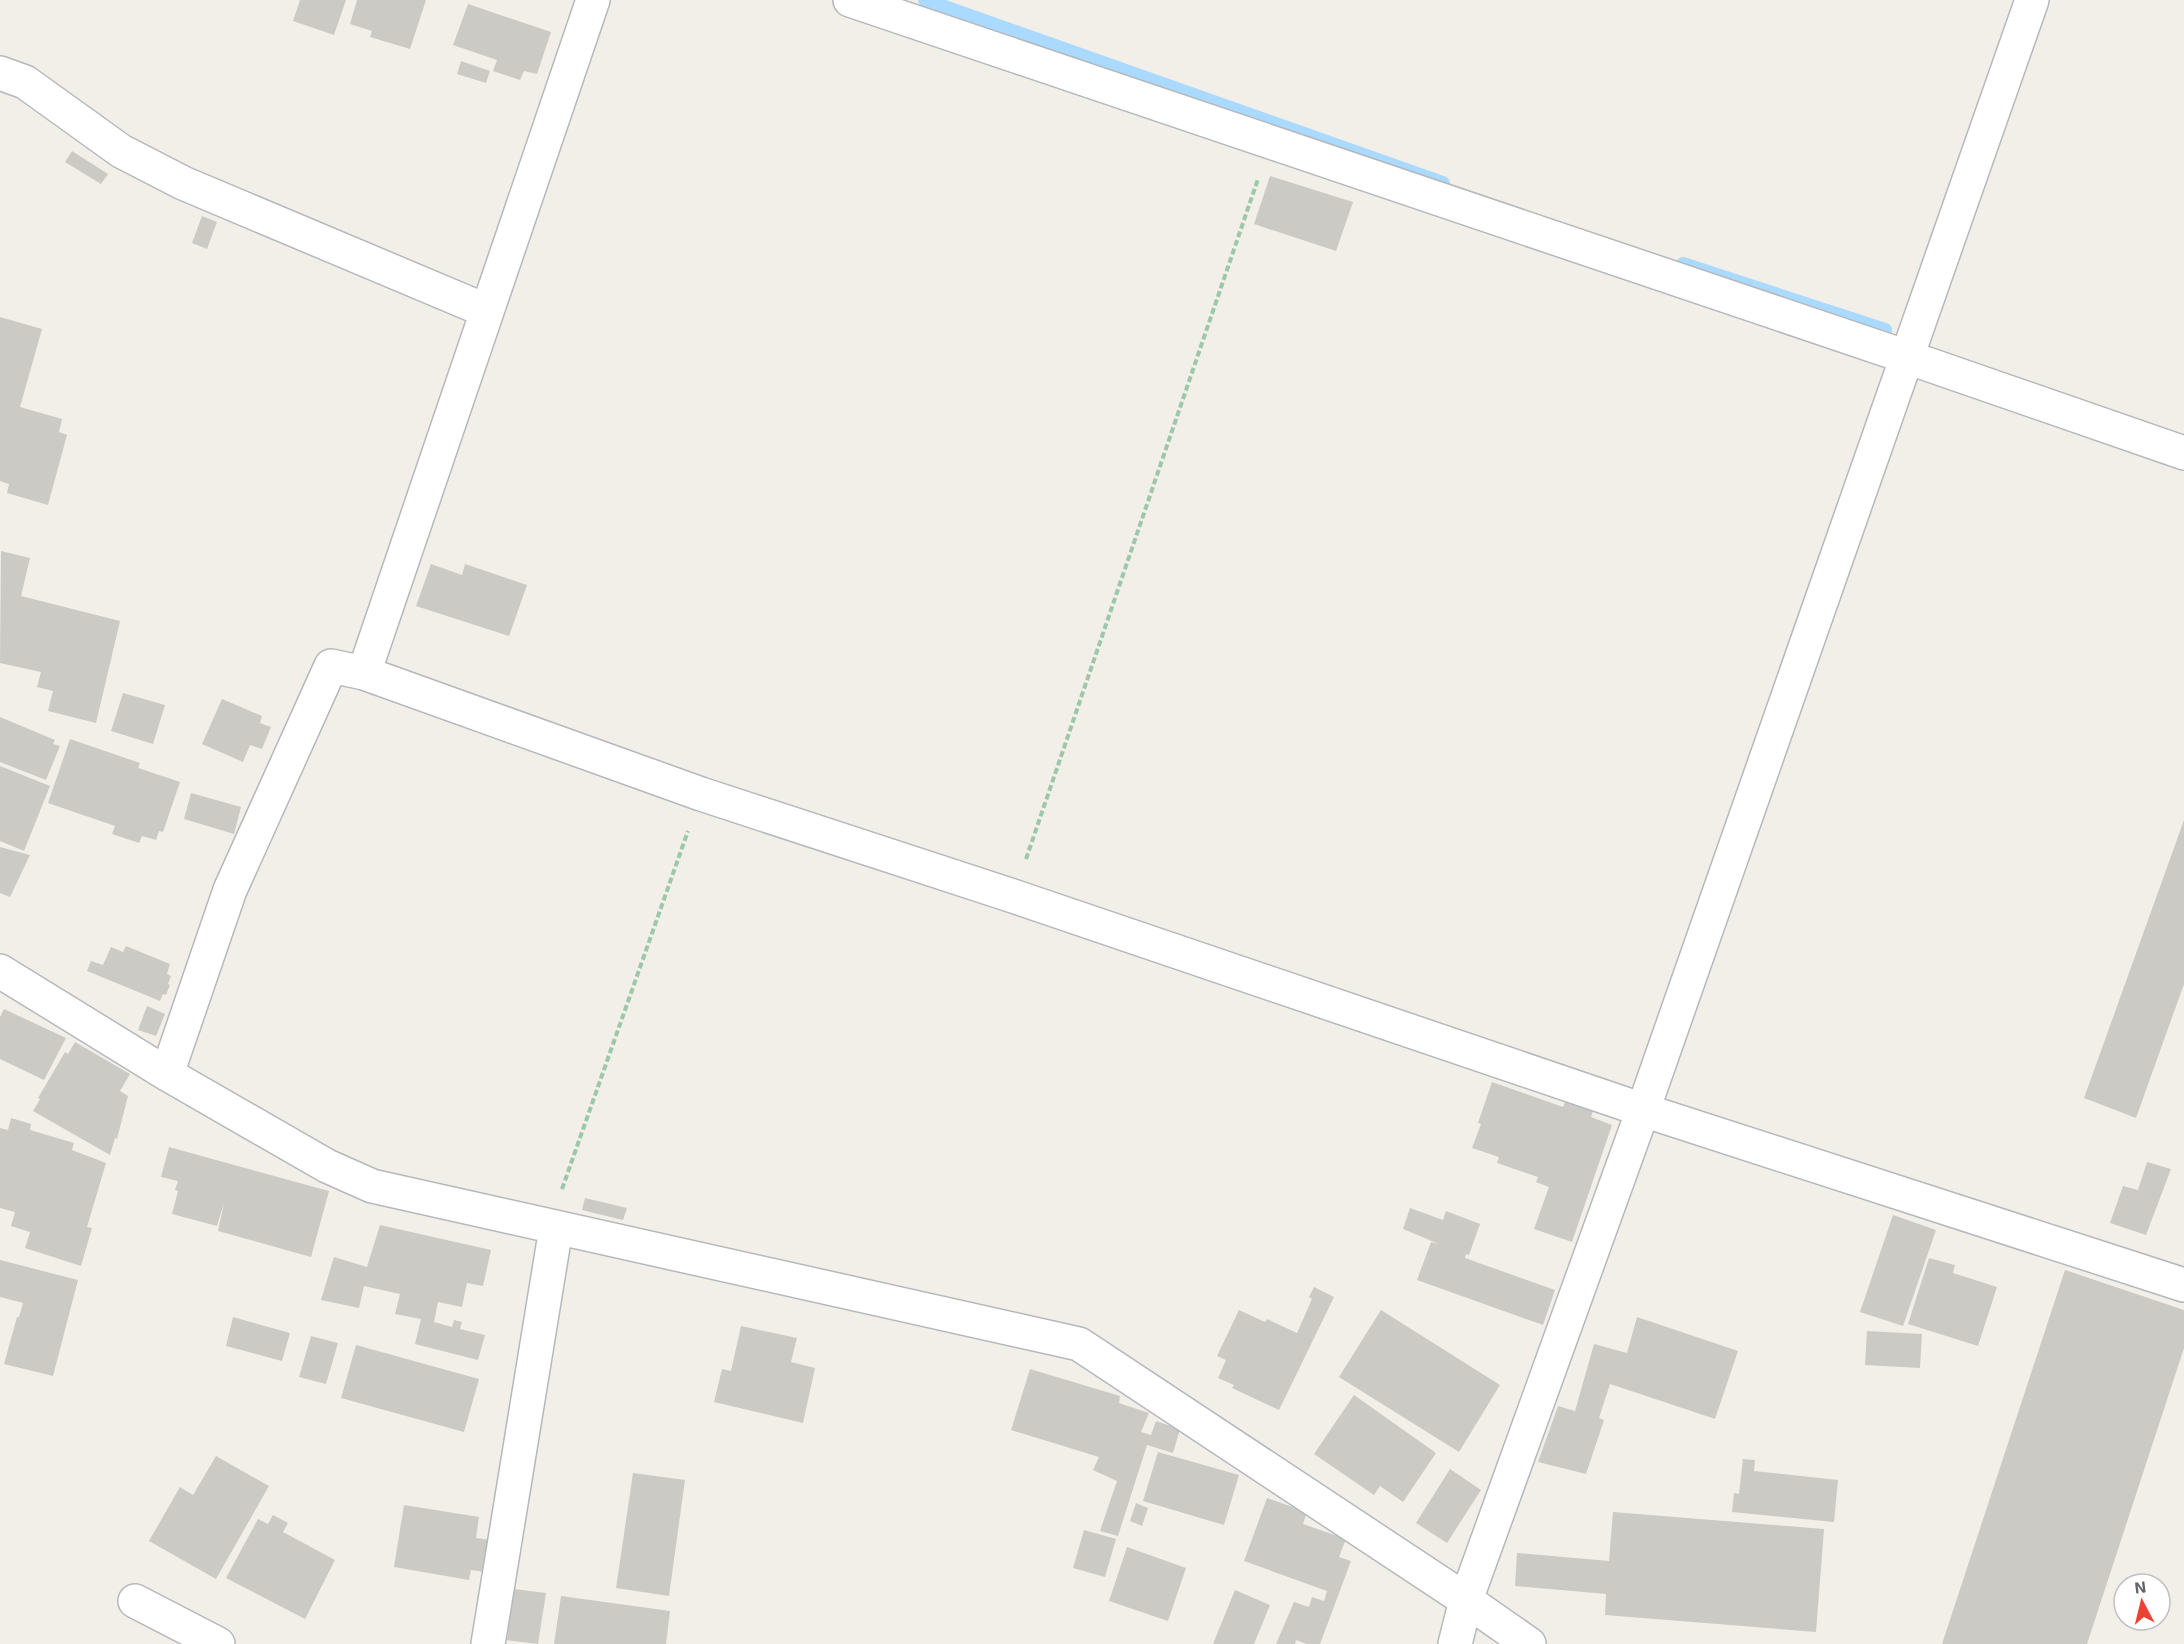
<svg xmlns="http://www.w3.org/2000/svg" width="2184" height="1644" font-family="'Exo 2',sans-serif">
<style>
.lines{fill:none;stroke-linecap:round;stroke-linejoin:round}
.stream{stroke:#aadaff;stroke-width:14}
.building{fill:#cccac5}
.minor-casing{stroke:#b5b8bc;stroke-width:36}
.path{stroke:#9cc7a9;stroke-width:4;stroke-dasharray:6 3;stroke-linecap:butt}
.minor{stroke:#fff;stroke-width:33}
</style>
<rect width="100%" height="100%" fill="#f1efe8"/>
<g class="lines">
<path class="stream" d="M925,0l518,183
M1683,264l202,66"/>
</g>
<path class="building" d="M300,0h46l-12,35 -41,-14z
M357,0h69l-16,49 -40,-12 2,-6 -22,-7z
M468,4l83,28 -14,42 -13,-3 -4,9 -27,-9 4,-11 -44,-15z
M461,61l29,10 -4,12 -29,-9z
M72,151l36,23 -7,10 -36,-22z
M1270,176l83,26 -17,49 -82,-27z
M202,216l15,6 -10,27 -15,-6z
M0,317l42,12 -22,78 42,12 -3,13 8,3 -19,70 -41,-12 2,-9 -9,-3z
M1,551l29,7 -9,38 99,25 -24,102 -48,-12 5,-20 -16,-4 4,-15 -41,-9z
M431,564l31,11 3,-11 62,21 -18,51 -93,-30z
M123,693l42,12 -12,39 -42,-13z
M222,699l40,17 -2,7 11,4 -9,22 -12,-4 -7,17 -41,-18z
M0,717l55,23 -2,4 7,2 -14,34 -46,-18z
M70,739l70,24 -2,5 42,14 -17,50 -4,-1 -3,9 -14,-4 -3,7 -27,-9 3,-8 -67,-23z
M0,766l50,20 -26,65 -24,-10z
M191,793l50,14 -7,27 -50,-15z
M2184,820v164l-48,134 -52,-20z
M0,847l30,8 -20,42 -10,-4z
M126,946l44,18 -3,10 4,2 -3,8 2,1 -4,10 -3,-1 -3,7 -73,-30 4,-10 12,4 8,-18 12,5z
M147,1006l18,8 -9,22 -18,-6z
M4,1009l62,29 -22,42 -44,-21v-42z
M75,1042l55,32 -10,17 8,5 -11,43 -2,-1 -5,17 -77,-44 7,-12 -2,-1 27,-46 3,2z
M1492,1082l71,25 2,-5 28,9 -2,6 21,8 -40,117 -38,-13 15,-42 -13,-5 2,-5 -41,-14 2,-6 -27,-9 9,-24 -3,-1z
M11,1118l20,6 -1,6 44,13 -2,7 34,13 -19,64 5,1 -11,38 -56,-18 5,-16 -19,-6 4,-14 -15,-4v-80l8,2z
M169,1147l160,44 -18,66 -93,-26 6,-28 -7,23 -45,-12 6,-23 -3,-1 3,-9 -17,-4z
M2147,1162l24,7 -25,66 -36,-12 13,-37 15,4z
M585,1198l42,10 -4,12 -41,-10z
M1410,1208l33,12 3,-9 34,13 -11,31 -3,-1 -1,4 90,32 -12,35 -126,-45 14,-38 8,2 -36,-15z
M1893,1215l43,15 -33,96 -43,-14z
M380,1225l111,25 -8,36 -16,-3 -5,24 -24,-5 -4,20 18,5 2,-7 8,2 -2,7 25,6 -7,25 -63,-16 6,-25 -26,-5 5,-20 -36,-8 -5,22 -38,-8 13,-43 33,10z
M1929,1258l26,7 -2,8 44,14 -19,59 -70,-22z
M0,1260l78,20 -25,96 -49,-12 13,-47h2l4,-14 -23,-6z
M2065,1270l119,40v38l-97,296h-145z
M1314,1287l20,10 -55,113 -47,-22 2,-3 -16,-7 8,-18 -9,-4 22,-46 26,12 2,-3 30,14 15,-34 -3,-2z
M1381,1310l119,75 -41,67 -120,-75z
M233,1317l57,16 -8,28 -56,-15z
M1637,1317l101,34 -23,68 -105,-35 -11,34 5,2 -18,54 -48,-12 20,-56 17,5 19,-67 33,9z
M741,1326l56,12 -6,24 24,6 -12,55 -89,-21 8,-33 9,2z
M1867,1331l55,3 -2,34 -55,-3z
M311,1336l27,7 -12,41 -27,-7z
M356,1345l123,34 -15,53 -123,-34z
M1030,1369l90,27 -1,7 30,10 -8,19 10,3 5,-14 24,8 -7,24 -26,-8 -29,91 -18,-5 17,-50 -24,-11 6,-13 -88,-27z
M1354,1395l82,58 -33,49 -23,-16 -6,9 -60,-41z
M1158,1452l81,23 -15,50 -81,-24z
M216,1456l53,30 -53,93 -67,-38 31,-54 13,8z
M1743,1459l12,1 -1,11 84,9 -4,42 -102,-10 2,-19 5,1z
M1450,1469l31,21 -34,53 -31,-20z
M633,1473l52,7 -16,116 -53,-8z
M1267,1498l40,14 -4,12 43,15 -7,18 12,4 -31,83h-13l-11,-4 -1,4h-19l18,-42 15,5 3,-10 12,4 3,-10 -83,-30z
M1136,1503l12,5 -6,18 -12,-5z
M404,1505l75,12 -3,21 14,2 -5,32 -14,-2 -2,10 -75,-13z
M1613,1512l211,17 -8,103 -211,-17 1,-21 -91,-8 2,-33 92,8z
M273,1515l15,8 -5,9 52,28 -30,59 -79,-41 32,-59 10,5z
M1084,1530l32,9 -11,38 -32,-9z
M1127,1547l59,21 -18,53 -59,-20z
M514,1589l32,4 -8,51 -31,-4z
M1235,1590l35,15 -16,39h-41z
M561,1596l109,15 -4,33h-112z"/>
<g class="lines">
<g class="minor-casing">
<path id="minor" d="M850,0l1057,357 277,96
M0,73l25,9 96,69 62,32 304,128
M364,673l229,-673
M0,971l167,103 160,92 45,20 707,158 387,256 63,44
M167,1074l63,-184 101,-224 33,7 337,121 312,102 630,214 541,175
M135,1601l83,43
M488,1644l68,-416
M1455,1644l11,-44 177,-490 389,-1110"/>
</g>
<path class="path" d="M1026,859l232,-680
M562,1189l126,-358"/>
<use href="#minor" class="minor"/>
</g>
<g transform="translate(2142 1602) rotate(353)"><circle r="28" fill="#ffffff" stroke="#bfc1c3" stroke-width="1.5"/>
<path d="M0-4.5L10 22L0 15L-10 22Z" fill="#ea4335"/>
<text y="-9" font-size="16" font-weight="bold" text-anchor="middle" fill="#5f6368">N</text>
</g>
</svg>
